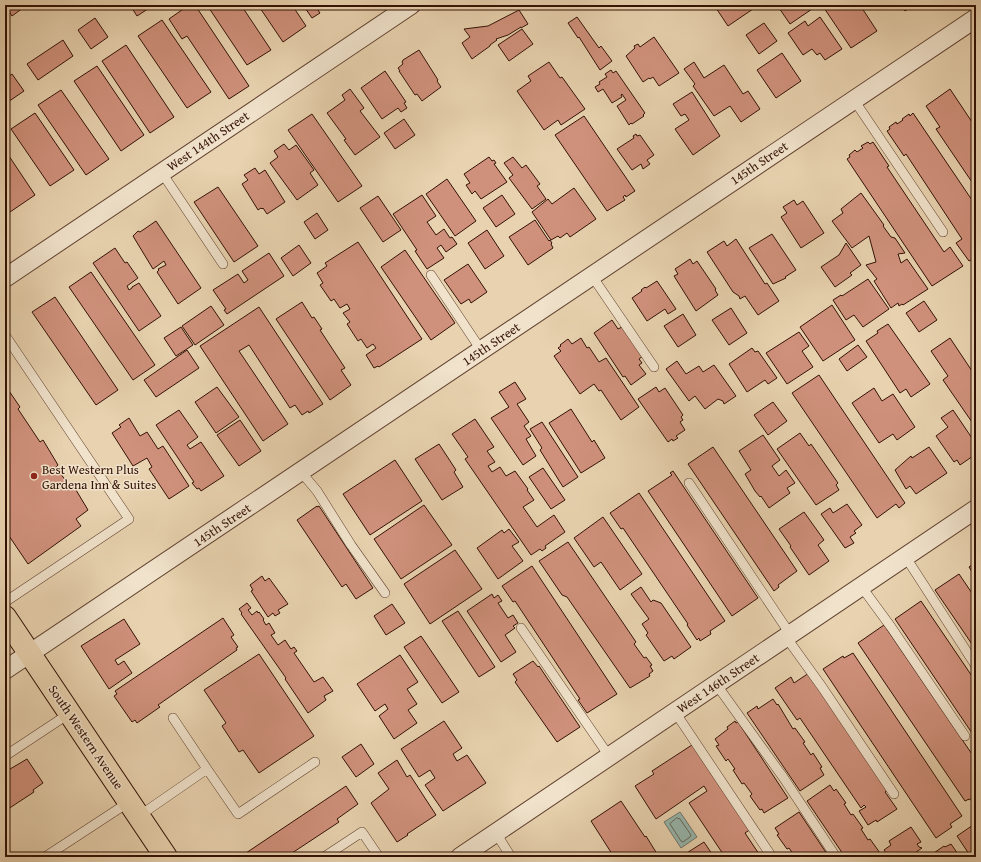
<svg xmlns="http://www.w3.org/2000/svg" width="981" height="862" font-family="'Gentium Book Plus',serif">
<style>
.water{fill:#97b7ae;stroke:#6f756a}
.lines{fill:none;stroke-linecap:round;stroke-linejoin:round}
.shore{stroke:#656459;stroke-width:1}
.building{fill:#d0917c;stroke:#331104}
.service-casing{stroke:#60412f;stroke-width:10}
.minor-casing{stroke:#60412f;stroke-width:20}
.primary-casing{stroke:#331104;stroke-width:24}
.service{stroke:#f0e2cb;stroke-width:9}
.minor{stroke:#f0e2cb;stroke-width:18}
.primary{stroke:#e8d2af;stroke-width:22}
.poi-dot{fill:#8f2418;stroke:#f0e2cb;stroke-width:1.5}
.labels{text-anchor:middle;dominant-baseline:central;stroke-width:3;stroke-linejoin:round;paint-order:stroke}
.street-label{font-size:13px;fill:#331104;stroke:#f0e2cb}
.poi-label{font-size:13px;fill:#331104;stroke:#f0e2cb;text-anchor:start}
</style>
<rect width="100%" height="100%" fill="#e8d2af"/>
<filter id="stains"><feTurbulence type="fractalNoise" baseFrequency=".005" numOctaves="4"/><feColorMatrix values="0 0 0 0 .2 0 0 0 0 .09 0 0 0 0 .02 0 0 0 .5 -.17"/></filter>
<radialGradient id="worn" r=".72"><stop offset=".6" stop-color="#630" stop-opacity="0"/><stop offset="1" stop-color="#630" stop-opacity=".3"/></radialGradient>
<path class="water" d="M680,812l17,25 -16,11 -17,-26z"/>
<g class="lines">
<path class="shore" d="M677,818l3,1 11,16 -1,2 -7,5 -2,-1 -11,-17z"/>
</g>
<path class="building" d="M5,5h22l-15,11z
M130,5h24l-17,11z
M189,5h6l54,81 -20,13 -42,-63 -5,3 -13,-20z
M207,5h34l30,45 -24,15z
M258,5h34l14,21 -23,16z
M303,5h21v1l-6,4 2,3 -8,5z
M714,5h36l3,4 -25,17z
M777,5h36l2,2 -25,17z
M822,5h28l1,2 3,-2h6l17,26 -26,17z
M901,5h13l-9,6z
M519,10l9,14 -7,4v-1l-13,8 -12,4 1,1 -7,5v1l-18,13 -10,-16 8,-6 -6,-8 24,-3z
M577,17l22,31 2,-2 11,15 -12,9 -21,-33 -1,1 -10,-15z
M820,17l22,32 -17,11 -5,-7 -3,2 -5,-6 -9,6 -15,-22 17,-12 3,5z
M95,18l13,19 -17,12 -13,-19z
M162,20l49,72 -24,16 -49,-72z
M764,23l13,18 -18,13 -13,-19z
M522,29l11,15 -24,17 -11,-16z
M654,37l25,36 -20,13 -6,-9 -3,2 -1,-1 -6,4 -17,-26 9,-8 -1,-2 4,-2 2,3z
M63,40l10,16 -35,24 -11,-16z
M126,45l48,72 -24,16 -48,-72z
M419,50l19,30 -1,1 4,6 -19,14 -5,-7 -2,1 -16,-24h1l-2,-3 5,-4 -1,-2 1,-2z
M782,53l19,28 -25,17 -19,-28z
M549,62l11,16 2,-1 23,32 -24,16 -3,-5 -14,10 -27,-39 14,-10 -3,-5z
M694,62l10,16 20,-13 19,29 5,-3 12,18 -19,13 -11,-16 -16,10 -21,-30 2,-2 -11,-15z
M97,66l47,69 -23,16 -47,-70z
M611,70l2,3 3,-2 29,42 -2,2 1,1 -12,8 -1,-1 -2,2 -12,-19 9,-6 -4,-6 -1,1 1,2 -10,6 -9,-14 -5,3 -3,-5 5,-3 -1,-2 8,-5 -2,-3z
M385,71l21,31 -2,1 3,5 -6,4 -3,-4 -16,11 -21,-31z
M12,74l12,17 -19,13v-25z
M350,89l14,19 -4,3 20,26 -25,18 -11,-15 2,-1 -19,-26 18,-13 -3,-5z
M950,89l26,39v60l-40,-59 4,-2 -14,-21z
M61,90l48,69 -23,16 -48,-70z
M692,92l28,44 -27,19 -18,-26 14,-9 -4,-6 -4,2 -8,-12z
M35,113l39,57 -24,16 -39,-57z
M913,113l63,93v51l-7,4 -13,-18 6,-4 -56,-85 -2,2 -17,-25 3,-2 -1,-2 7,-5 1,2 6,-4 -1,-1 7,-5 1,2z
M312,114l50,72 -24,16 -50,-72z
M584,116l51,75 -9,6 -1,-2 -2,2 2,3 -18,11 -52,-76z
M404,119l11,16 -20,14 -11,-16z
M636,134l1,2 3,-1 14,20 -7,5 3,4 -7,5 -2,-5 -9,6 -15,-21 17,-11 -1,-2z
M868,142l2,2 3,-2 16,24 -2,1 57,85 6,-5 13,19 -31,20 -85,-127 3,-2 -1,-2 6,-5 2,2 6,-4 -2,-2z
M284,144l5,6 7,-5 18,25 -4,3 8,12 -21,15 -27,-37 8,-6 -4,-6z
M5,150l30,45 -25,17 -5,-8z
M489,157l3,4 2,-1 2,3 -2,1 13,18 -26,17 -6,-8 -3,3 -6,-9 4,-2 -6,-9z
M513,157l9,11 4,-3 14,19 -3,2 9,13 -14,10 -23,-31 4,-3 -9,-12z
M255,168l4,6 6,-4 20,32 -18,12 -4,-6 -1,1 -1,-1 -3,2 -16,-26 6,-4 -4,-5z
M447,179l29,42 -21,15 -29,-42z
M218,187l40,59 -24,16 -40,-60z
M574,188l22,31 -26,18 -3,-4 -7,5 -2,-2 -7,4 -19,-28 16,-13 4,5z
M861,193l23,32 -1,1 8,11 4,1 10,15 -7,1 3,9 6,-4 21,30 -25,16 -1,-1 -3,2 -1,-3 -7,5 -17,-27 3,-2 -11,-14 10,-3 -7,-26 -17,12 -20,-27 11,-8 -2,-4z
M422,195l14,21 -9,6 9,13 8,-6 6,9 2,-1 5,7 -11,8 -5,-7 -4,3 7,10 -17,11 -12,-18 2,-1 -24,-36z
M502,195l13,19 -19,13 -13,-19z
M378,196l23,34 -18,12 -23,-34z
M794,200l3,5 6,-4 21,32 -23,15 -20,-31 6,-4 -4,-6z
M317,213l11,17 -13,9 -11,-17z
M535,220l14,21 1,-1 2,3 -1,1 2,4 -25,17 -19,-28z
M156,221l45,67 -23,16 -21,-32 2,-2 -1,-1 8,-4 -2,-4 -11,8 -20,-33 5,-5 2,1z
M487,230l17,26 -19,13 -17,-26z
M772,234l24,36 -11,7 1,1 -13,6 -24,-36z
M736,239l29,45 2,-1 12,18 -21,14 -13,-19 -5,3 -1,-3 -6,-4 -26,-40 17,-11 3,5z
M358,242l64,97 -43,28 -1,-1 -4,2 -8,-13 10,-7 -3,-4 -6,4 -6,-9 -3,2 -11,-17 3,-2 -7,-9 7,-4 -3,-5 -7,4 -6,-9 -3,2 -11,-16 3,-2 -6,-10 10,-7 -2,-3z
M846,243l15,22 -11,8 2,2 -17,12 -14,-20 18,-12z
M299,245l12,18 -18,13 -12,-18z
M115,248l10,15 2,-1 11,16 -11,8 2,4 3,-2v-1l7,-4 22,33 -22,15 -46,-68z
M405,250l50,73 -24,17 -50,-73z
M269,253l15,23 -57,38 -3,-4 2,-1 -13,-19 25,-16 6,9 4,-3 -6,-9z
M690,259l3,5 4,-3 19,28 -1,1 3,5 -22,16 -22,-35 4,-2 -3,-5z
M468,264l19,28 -16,11 -2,-4 -8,5 -17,-24z
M91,272l64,93 -22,15 -64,-93z
M868,279l21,30 -26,18 -9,-12 -8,5 -13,-20 8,-5 1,1z
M657,281l19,28 -8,5 -3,-5 -18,12 -15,-23 10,-7 -1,-1 4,-3 1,1z
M55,297l63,93 -22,15 -64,-93z
M924,301l13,19 -18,12 -13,-19z
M302,302l10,16 2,-1 8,12 -2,1 25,38 -4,2 10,15 -21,15 -54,-81z
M832,305l23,35 -32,21 -23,-34z
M211,306l13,19 -29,20 -13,-19z
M259,307l64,97 -14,9 -1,-2 -6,4 -7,-10 -5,3 -41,-63 -10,6 49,73 -25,17 -63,-95z
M731,308l16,25 -18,12 -17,-25z
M683,314l13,21 -18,12 -14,-21z
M612,320l6,9 4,-2 21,29 -4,3 3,4 -3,2 7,9 -15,11 -6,-9 -2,1 -29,-44z
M888,324l42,60 -19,13 -5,-8 -6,4 -34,-52 12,-8 -1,-2z
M181,327l12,18 -17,11 -12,-18z
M799,332l10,14 -7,5 11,16 -26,17 -21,-31z
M581,338l6,10 2,-1 10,15 7,-4 33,49 -18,13 -20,-30 -2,1 -5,-7 -14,10 -26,-38 7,-5 -3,-3 3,-2 -1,-1 8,-6 4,5z
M950,338l26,39v51l-33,-48 5,-4 -17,-25z
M858,345l9,12 -20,14 -8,-12z
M752,348l3,4 3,-1 19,27 -9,6 -3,-4 -18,12 -18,-28z
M187,350l12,18 -43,29 -12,-17z
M677,361l9,13 13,-8 4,6 11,-7 22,31 -12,8 -1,-3 -5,-2 -13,10 -10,-13 -6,5 -23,-32z
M819,375l86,128 -6,5 -3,-4 -19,14 -85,-125z
M515,382l11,17 -9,5 12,18 -5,4 7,10 -5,3 10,17 -13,9 -32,-47 18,-11 -10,-15z
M5,385l15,22 -2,2 22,33 3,-2 15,25 -2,2 14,20 3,-2 15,25 -12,9 5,7 -53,38 -23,-34z
M217,387l22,30 -23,16 -21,-31z
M656,387l3,5 6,-4 18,27 -2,2 2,3 -3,2 5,8 -9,6 2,2 -5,3 -1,-2 -4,3 -30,-43z
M874,388l8,13 11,-7 22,33 -18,13 -4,-6 -14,9 -27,-40z
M773,402l14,19 -19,14 -14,-20z
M571,409l21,33 2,-2 11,18 -24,15 -32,-50z
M179,410l19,27 -11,8 3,4 11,-7 23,34 -23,15 -2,-3 -2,1 -5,-6 2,-1 -38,-57z
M953,410l23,34v10l-16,11 -3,-5 -3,2 -18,-26 12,-9 -7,-9z
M129,418l11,18 7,-4 11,17 5,-3 26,40 -20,13 -20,-30 3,-2 -5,-9 -14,8 -21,-33 9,-6 -2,-2z
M475,419l19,28 -7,4 8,11 -7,4 4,6 8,-5 6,9 9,-5 13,18 -1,1 7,10 -11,7 14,20 17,-12 11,17 -20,14 1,2 -4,3 -2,-2 -9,6 -66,-96 3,-2 -16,-23z
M240,420l21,31 -22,15 -22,-31z
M542,422l36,55 -15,10 -23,-37 2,-2 -12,-19z
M800,433l9,13 2,-2 27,39 -2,2 3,5 -23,15 -39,-56z
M763,435l17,25 -8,6 7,10 7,-6 9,13 -8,5 3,5 -21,15 -8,-12 -1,1 -5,-6 -10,-17 6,-4 -12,-19z
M439,444l17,26 -2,2 9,15 -21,13 -27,-41z
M713,447l84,124 -19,14 1,2 -5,4 -86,-127z
M929,447l18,26 -31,21 -6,-8 -4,3 -11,-19 16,-14 1,2z
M395,460l27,41 -52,34 -27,-41z
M543,468l22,32 -14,9 -22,-32z
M673,471l85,127 -26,18 -84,-125 24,-16 -2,-2z
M639,493l86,128 -15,10 1,3 -11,7 -1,-3 -2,2 -10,-15 1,-1 -65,-96 -2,1 -11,-16z
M847,504l15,21 -8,6 2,2 -6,4 4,6 -9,5 -24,-34 9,-6 3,5z
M424,505l28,40 -51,34 -27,-40z
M317,506v1l2,-1 54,82 -17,11 -10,-15 -4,3 -45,-67z
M804,512l20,28 -6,5 11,16 -20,14 -19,-28 1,-1 -12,-17z
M603,517l39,57 -22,16 -19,-28 -7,5 -20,-29z
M509,529l10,13 -7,4 11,15 -25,18 -21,-31 25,-18 2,3z
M568,542l68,100 -2,2 10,14 2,-1 6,8 -2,1 3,5 -4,3 1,2 -20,12 -63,-91 -5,-2 -23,-34z
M455,550l27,39 -52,35 -26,-40z
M976,562v16l-7,-11z
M532,566l85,128 -30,19 -9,-13 2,-1 -65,-98 -2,1 -11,-16z
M959,574l17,25v51l-41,-60z
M262,576l3,5 4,-3 19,26 -10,6 2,3 -5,3 -2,-3 -5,4 -17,-26 2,-1 -3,-5z
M641,587l10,15 2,-2 8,3 30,44 -17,12 -2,-3 -8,5 -18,-26 2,-2 -6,-9 7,-5 -18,-25z
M492,594l2,4 4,-3 4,6 -4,2 10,15 5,-3 5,8 -5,3 2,2 -10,7 11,17 -15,10 -34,-51z
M921,601l55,81v57l-81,-120z
M247,603l4,5 -3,2 4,5 5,-4 1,2 1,-1 5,7 -1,1 3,5 3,-2 6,10 -4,2 7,10 7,-5 6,9 3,-2 3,4 -3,2 20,29 9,-5 10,14 -9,5 2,4 -18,13 -23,-34 1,-1 -45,-64 1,-1 -3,-4z
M392,604l13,19 -19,12 -12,-19z
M458,611l37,56 -16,10 -37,-56z
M223,618l11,17 -3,2 7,10 -2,1 1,2 -79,55 2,2 -23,16 -2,-3 -3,2 -18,-26 3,-2 -2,-3z
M124,619l16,25 -25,16 3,5 6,-4 8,12 -23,16 -28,-43z
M884,625l92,135v35l-7,5v-1l-4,2 -107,-158z
M421,636l38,56 -17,11 -38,-56z
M853,653l109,163 -12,8 2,3 -16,11 -113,-169 20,-13 1,2z
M259,654l55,82 -55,37 -16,-23 -4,2 -17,-26 4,-3 -22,-33z
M400,655l18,27 -11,7 10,15 -9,6 9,13 -23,16 -15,-23 9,-7 -3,-5 -10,7 -18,-27z
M533,661l5,6 1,-1 41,61 -23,15 -42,-60 2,-2 -4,-6z
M809,673l79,117 -3,2 12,17 -20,13 -1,-2 -8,5 -9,-14 7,-4 -2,-2 -3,3 -61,-90 -3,2 -22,-32 16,-11 3,6z
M773,699l4,6 1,-1 15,25 2,-1 10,14 -2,1 8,12 2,-2 9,14 -2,1 4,7 -24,16 -53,-78 10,-7 1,3z
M444,721l18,27 -9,6 4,7 10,-6 19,28 -43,28 -18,-26 10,-7 -5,-8 -11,7 -18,-28z
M735,721l1,2 2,-1 50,76 -24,15 -2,-4 -2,1 -10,-14 2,-2 -8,-11 -2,1 -9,-14 2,-1 -7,-10 -2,2 -10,-15 3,-1 -4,-6 13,-10 -1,-2z
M695,743l56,86 -6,4 16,24h-36l-36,-54 18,-12 -3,-5 -48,33 -21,-33 19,-12 -2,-3z
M361,744l13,20 -18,13 -14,-20z
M27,759l16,24 -10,7 1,2 -29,19v-39z
M397,760l10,17 3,-2 26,40 -29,19 1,1 -11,7 -26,-39 18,-14 -11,-16z
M830,785l4,6 2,-2 10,14 -2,1 7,11 2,-1 10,14 -2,1 7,11 2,-1 10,14 -2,1 2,3h-35l-38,-56z
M346,786l12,18 -21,15 2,3 -53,35h-46z
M621,801l24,36 1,-1 13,21h-45l-23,-36z
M799,812l30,45h-34l-6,-9 -2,1 -10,-14 2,-1 -4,-6z
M976,823v34h-5l-14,-21z
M911,827l10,15 -4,2 2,3 3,1 -13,9h-20l-5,-7 7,-5 -2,-4z
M704,842l10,15h-31l-1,-1z
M951,844l9,13h-32l16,-11 1,1z
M97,852l4,5h-12z
M553,853l3,4h-18l3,-2 7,2z"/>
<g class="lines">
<g class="service-casing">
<path id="service" d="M854,100l89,132
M162,173l61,91
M431,275l50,75
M592,276l62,91
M5,335l124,184 -124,83
M301,472l16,19 34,54 34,48
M689,483l101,151
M905,556l71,110
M861,586l30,41 74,109
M521,628l88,128
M786,637l36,50 72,107
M716,684l67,93 53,80
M675,712l97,145
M173,718l34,51
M5,756l65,-43
M139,816l68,-47 31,45 77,-52
M496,833l15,24
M45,857l84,-55
M324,857l38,-25 17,25"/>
</g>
<g class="minor-casing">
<path id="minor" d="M5,278l406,-273
M5,670l971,-652
M460,857l516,-348"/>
</g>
<g class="primary-casing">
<path id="primary" d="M5,617l161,240"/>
</g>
<use href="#service" class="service"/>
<use href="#minor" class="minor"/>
<use href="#primary" class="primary"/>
</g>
<circle class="poi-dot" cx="34" cy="476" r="4"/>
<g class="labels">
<g class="street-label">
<text transform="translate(208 141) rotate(-34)">West 144th Street</text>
<text transform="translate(759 163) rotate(-34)">145th Street</text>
<text transform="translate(491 344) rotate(-34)">145th Street</text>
<text transform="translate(222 525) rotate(-34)">145th Street</text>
<text transform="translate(718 683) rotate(-34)">West 146th Street</text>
<text transform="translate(86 737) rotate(56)">South Western Avenue</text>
</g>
<g class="poi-label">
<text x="42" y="469">Best Western Plus<tspan x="42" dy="15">Gardena Inn &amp; Suites</tspan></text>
</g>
</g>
<rect width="981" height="862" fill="none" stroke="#e8d2af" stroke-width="20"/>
<rect x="6" y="6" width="969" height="850" fill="none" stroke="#331104" stroke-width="2"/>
<rect x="10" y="10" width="961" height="842" fill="none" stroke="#331104"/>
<rect width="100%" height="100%" filter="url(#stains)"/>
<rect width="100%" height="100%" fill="url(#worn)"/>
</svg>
